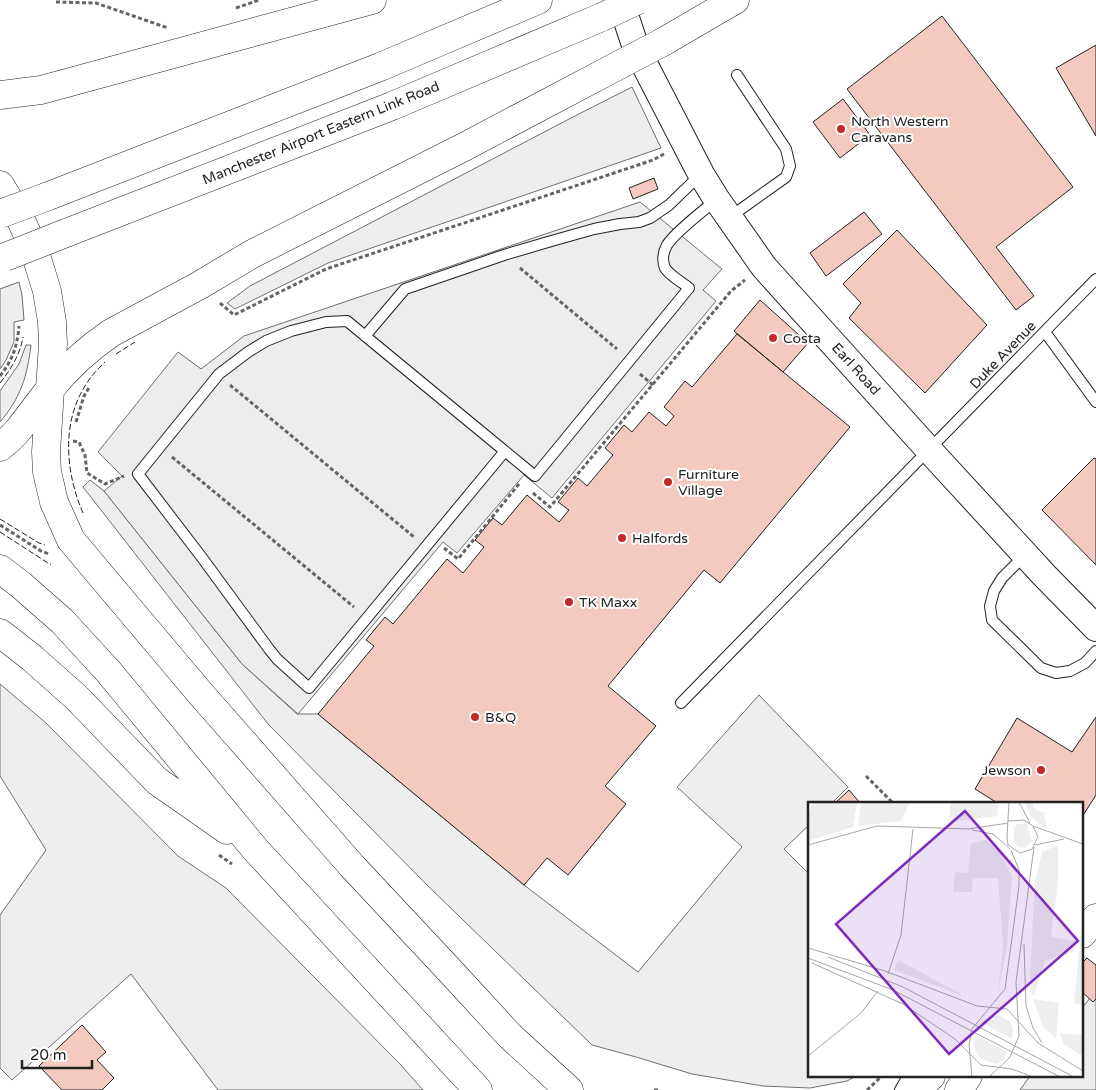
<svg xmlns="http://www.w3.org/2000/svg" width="1096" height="1090" font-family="'Varela Round',sans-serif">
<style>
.green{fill:#eee;stroke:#6f6f6f}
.parking{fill:#ededed;stroke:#6f6f6f}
.building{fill:#f3c9c0;stroke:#222}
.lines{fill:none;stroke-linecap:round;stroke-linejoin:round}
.service-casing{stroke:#222;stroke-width:12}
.tertiary-casing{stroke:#222;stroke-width:28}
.secondary-casing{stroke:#222;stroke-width:29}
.trunk-casing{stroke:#222;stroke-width:29}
.path{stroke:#646464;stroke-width:3;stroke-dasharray:4 2.5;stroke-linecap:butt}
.service{stroke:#fff;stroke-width:10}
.tertiary{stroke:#fff;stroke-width:26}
.secondary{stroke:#fff;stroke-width:28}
.trunk{stroke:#fff;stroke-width:28}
.trunk-bridge-casing{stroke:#222;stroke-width:29;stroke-linecap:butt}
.trunk-bridge{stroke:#fff;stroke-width:28}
.fence{stroke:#222;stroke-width:1;stroke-dasharray:6 2.5;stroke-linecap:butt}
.poi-dot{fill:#c62828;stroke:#fff;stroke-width:2}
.labels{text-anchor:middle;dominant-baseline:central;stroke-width:4;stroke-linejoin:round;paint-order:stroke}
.poi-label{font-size:14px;fill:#222;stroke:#fff;text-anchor:start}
.street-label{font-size:14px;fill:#222;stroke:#fff}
.inset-road{fill:none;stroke:#a7a7a7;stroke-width:1}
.view{fill:#7b2cbf;fill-opacity:0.15;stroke:#7b2cbf;stroke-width:2.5}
.inset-edge{fill:none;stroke:#222;stroke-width:2.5}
</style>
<rect width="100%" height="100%" fill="#fff"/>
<path class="green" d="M632,87l29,61 -333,115 -93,46 -8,-6 23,-17 321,-168z
M19,282l3,13 2,25 -10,2v20l-8,18 -6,9v-80z
M26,345h5c-4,32 -10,52 -31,77v-31l19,-27z
M90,480l14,11 138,173 55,50h21l206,171 114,87 104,-125 -65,-60 82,-92 89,92 -17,17h-21v20l-26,25 26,26v201h46l-9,5 -37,7 -47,-2 -71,-12 -56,-17 -44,-12 -164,-159 -160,-162 -185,-237z
M0,684l46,39 132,133 48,32 175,177 22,25h-205l-87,-116 -119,106 -12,-12v-153l46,-65 -46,-74z
M1090,998l6,1v91h-76l10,-14h52v-68z"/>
<path class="parking" d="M640,202l82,67 -19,21 13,11 -164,197 -28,-23 -67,78 -14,-11 -145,172 -56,-50 -138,-173 18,-15 -24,-24 80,-100 23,17 43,-33z"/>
<path class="building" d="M942,16l131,171 -77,60 38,49 -18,14 -169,-221z
M1096,45v91l-40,-68z
M843,99l27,36 -30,23 -27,-36z
M654,178l4,11 -25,10 -4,-11z
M864,212l18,22 -56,42 -16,-23z
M897,230l90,95 -62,68 -76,-75 12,-15 -18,-19z
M760,300l48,43 -25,29 -49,-41z
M737,334l113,93 -130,156 -16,-13 -96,116 48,40 -51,60 21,18 -58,71 -21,-17 -23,27 -206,-171 56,-68 -8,-6 19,-23 8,7 54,-65 16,14 21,-26 -9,-7 18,-22 9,7 25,-30 32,27 10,-12 -11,-8 20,-24 9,8 26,-31 -8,-7 19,-23 8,7 17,-20 17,14 8,-10 -10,-9 21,-26 7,6z
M1094,458l2,1v106l-54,-55z
M1096,717v78l-14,22v-13h-83l-24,-15 42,-71 55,34z
M849,790l12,14h-27z
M1087,958l9,7v34l-3,3 -11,-10v-29z
M82,1025l24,27 -9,8 17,18 -12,12h-40l-23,-24z"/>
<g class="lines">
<g class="service-casing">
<path id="service" d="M730,217l56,-40 4,-11 -4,-17 -49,-74
M1045,332l51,70
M365,336l40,-47 99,-34 44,-13 46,-13 26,-5 19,-2 11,-4 19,-13 31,-30
M505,451l-196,237 -32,-29 -8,-10 -66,-90 -65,-85 81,-100 29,-22 18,-11 25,-10 35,-9 21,-1 188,155 154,-188c-7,-6 -19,-12 -24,-20 -3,-7 -2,-16 2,-23 8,-13 36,-34 49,-45
M1025,555l-23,23 -8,13 -4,15 2,14 49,48 15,5 14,-2 15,-8 11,-12
M681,703l415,-424
M900,1090l8,-14"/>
</g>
<g class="tertiary-casing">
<path id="tertiary" d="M620,0l16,48 65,126 16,26 47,67 165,183 115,125 52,53"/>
</g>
<g class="secondary-casing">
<path id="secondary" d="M1082,934l14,-16
M915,1090l16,-14
M959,1090l9,-14"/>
</g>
<g class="trunk-casing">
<path id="trunk" d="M663,42l72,-42
M0,95l41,-5 331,-90
M0,185l20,33 14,31 13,42 5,31 1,21 -7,109 1,20 7,30 17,38 129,153 152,173 101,108 57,62 59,54
M46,197l334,-130 158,-67
M66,233l326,-127 210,-89
M0,447c21,-15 34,-40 51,-59 17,-21 38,-40 60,-55l89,-48 52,-31 212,-107 157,-83
M0,569l21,16 41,36 46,50 147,178 223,241
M0,633l32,25 45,40 80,83 70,49"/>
</g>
<path class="path" d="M56,2l40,1 72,25
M236,8l23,-8
M520,268l97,81
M220,303l14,12 92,-46 327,-109 11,-6
M640,374l13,11
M0,376c13,-17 17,-29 19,-50
M230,385l184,152
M76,422l8,-26 6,-10
M73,441l6,1 6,13 2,18 18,11 19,-8
M172,457l182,150
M533,493l17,14 181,-216 14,-11
M0,525l41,26 8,3
M444,548l14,11 61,-75
M866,776l28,28
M219,855l13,9
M654,1090h5
M867,1090l15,-14"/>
<use href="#service" class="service"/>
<use href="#tertiary" class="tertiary"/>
<use href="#secondary" class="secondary"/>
<use href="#trunk" class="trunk"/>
<g class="trunk-bridge-casing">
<path id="trunk-bridge" d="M602,17l36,-17
M621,64l42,-22
M0,214l46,-17
M5,257l61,-24"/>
</g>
<use href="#trunk-bridge" class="trunk-bridge"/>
<path class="fence" d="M116,354l19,-12
M0,383c11,-14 20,-28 23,-46
M83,513c-17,-39 -22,-89 2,-127 5,-9 12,-16 20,-24
M0,519l39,24 6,2
M0,532l51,33"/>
</g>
<g class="poi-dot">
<circle cx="841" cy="129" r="5"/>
<circle cx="773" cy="338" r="5"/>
<circle cx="668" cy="482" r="5"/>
<circle cx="622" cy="538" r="5"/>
<circle cx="569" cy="602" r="5"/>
<circle cx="475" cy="717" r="5"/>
<circle cx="1041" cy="770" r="5"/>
</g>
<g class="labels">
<g class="poi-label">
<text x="851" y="121">North Western<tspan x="851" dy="16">Caravans</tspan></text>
<text x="783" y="338">Costa</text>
<text x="678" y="474">Furniture<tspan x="678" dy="16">Village</tspan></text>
<text x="632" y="538">Halfords</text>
<text x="579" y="602">TK Maxx</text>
<text x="485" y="717">B&amp;Q</text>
<text x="1031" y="770" text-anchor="end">Jewson</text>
</g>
<g class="street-label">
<text transform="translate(321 133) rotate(-22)">Manchester Airport Eastern Link Road</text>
<text transform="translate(1003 355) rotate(-46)">Duke Avenue</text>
<text transform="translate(856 369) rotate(48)">Earl Road</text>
</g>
</g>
<g transform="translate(808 802)">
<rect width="275" height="275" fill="#fff"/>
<path d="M5,0h44l-4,25 -45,14v-26zM53,0h49l-9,19 -43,5zM142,0h49l-2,14 -42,5h-5zM216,0h8l3,7 9,4 3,16 -15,-11zM210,22h9l5,17 -7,7 -7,-1 -4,-6v-14zM178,38l13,11 13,25 -5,71 -9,46 5,-48 -5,-67h-25l-1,14h-19l2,-20 13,1 3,-30zM250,43v37l-7,55 25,4 -1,10 -30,10 -11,35 -4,-4v-18l5,-92 7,-30zM275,109v94l-9,-2zM90,158l63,34v1l-67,-25zM225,197l26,4 -3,35 -13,-11zM183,214h9l10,5 3,7 -1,11 -32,-17zM252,231l23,2v21l-20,-12zM167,233l32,17 -3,8 -7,4 -17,-5 -6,-11z" fill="#eee"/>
<path class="inset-road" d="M211,0l11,21M200,19l16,-1 9,6 5,11 -6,12 -12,4 -12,-8 -1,-8 2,-35M225,24l50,18M164,28l21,4 17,15M0,43l69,-19 92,3 39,-6M227,43l29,-6M216,142l2,62 7,22 9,15M0,146l77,23 92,35 30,3 31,34 45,28M20,155l75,30 171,90M0,156l85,32 167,87M4,161l91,41 52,35 26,26 31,4 21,8M80,172l13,-39 12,-106M0,254l53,-43 17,-22M164,275l-3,-32 3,-16 33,-40 14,-103v-16l-8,-20M181,275l21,-20 9,-21 -3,-54 18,-135M186,275h23"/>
<path class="view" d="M157,9l113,130 -129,113 -113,-130z"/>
<rect width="275" height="275" class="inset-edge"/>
</g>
<path d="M22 1060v8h70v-8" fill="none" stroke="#222222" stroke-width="2.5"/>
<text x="30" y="1060" font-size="15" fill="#222222" stroke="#ffffff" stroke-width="4" paint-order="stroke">20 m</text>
</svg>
